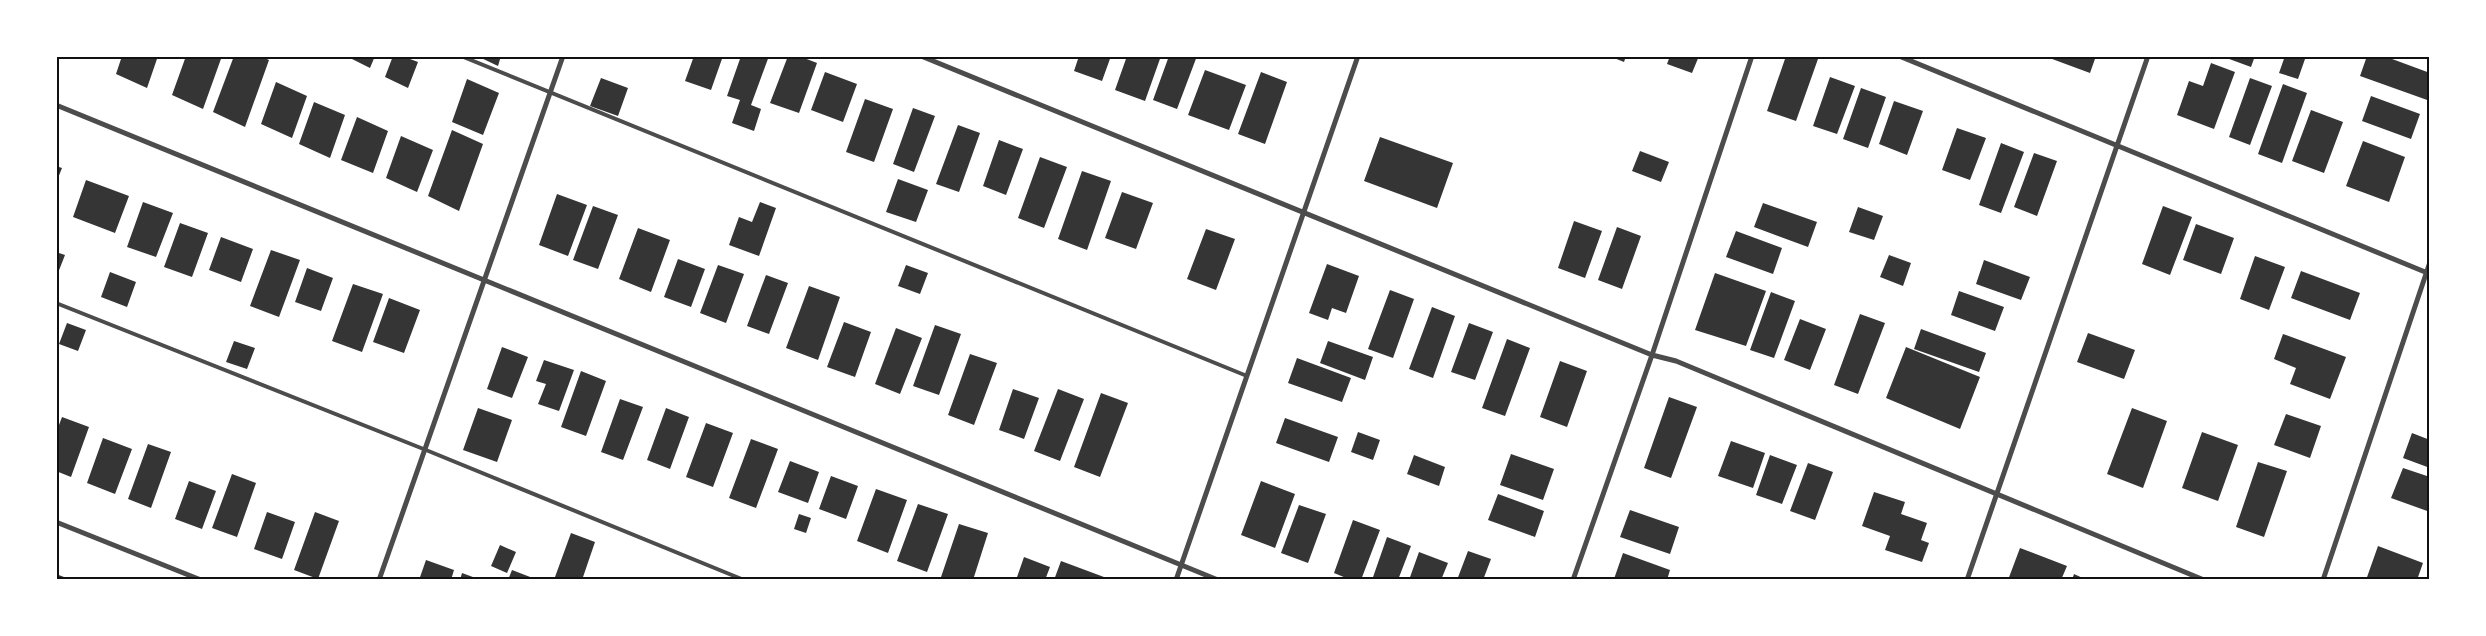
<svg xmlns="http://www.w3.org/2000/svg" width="2486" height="636" font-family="Poppins,sans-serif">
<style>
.building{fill:#353535}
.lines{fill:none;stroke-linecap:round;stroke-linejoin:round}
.service{stroke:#4c4c4c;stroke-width:4}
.minor{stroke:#4c4c4c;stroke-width:5}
.neatline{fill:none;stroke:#111;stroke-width:2}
</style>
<rect width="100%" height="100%" fill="#fff"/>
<path class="building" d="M122,56h36l-11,32 -31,-14z
M186,56h36l-19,53 -31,-14z
M234,56h26l9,4 -24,67 -32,-15z
M346,56h29l-5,12z
M393,56h9l16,6 -10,26 -23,-11z
M477,56h24l-3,10z
M694,56h29l-12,34 -26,-9z
M741,56h28l-18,49 10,4 -7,22 -22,-8 8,-23 -13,-4z
M788,56h11l18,7 -18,50 -29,-10z
M1079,56h32l-9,25 -28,-10z
M1127,56h34l-16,45 -30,-11z
M1169,56h28l-20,53 -24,-9z
M1609,56h17l-2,6z
M1670,56h29l-7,17 -25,-9z
M1786,56h23l9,3 -22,62 -29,-10z
M2044,56h52l-6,17z
M2221,56h34l-4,11z
M2285,56l20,3 -7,20 -19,-6z
M2367,56h17l46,17v28l-70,-25z
M2211,63l24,9 -21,57 -37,-14 12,-34 14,5z
M1205,70l41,15 -17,45 -41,-15z
M825,72l32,12 -14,38 -32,-12z
M1261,72l26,10 -22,62 -27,-10z
M1830,77l25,9 -18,48 -24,-8z
M601,78l27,10 -10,28 -28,-10z
M2250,78l22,8 -22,59 -21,-8z
M467,79l32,14 -16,42 -31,-13z
M276,82l31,14 -15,42 -31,-14z
M2283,84l24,9 -25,70 -24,-9z
M1861,88l25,9 -18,51 -25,-9z
M2371,96l49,18 -9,25 -49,-18z
M865,99l28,10 -19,53 -28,-10z
M1894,101l29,10 -16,44 -28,-11z
M314,102l31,13 -15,43 -31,-14z
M913,108l22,8 -21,56 -21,-8z
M2311,110l32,12 -19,51 -32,-12z
M357,117l31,14 -15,42 -32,-13z
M958,125l22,8 -21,59 -23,-8z
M1957,128l29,10 -16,42 -28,-10z
M452,130l31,14 -24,67 -31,-15z
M401,136l32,14 -16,42 -31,-14z
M1380,137l73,26 -16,45 -73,-27z
M999,140l24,9 -17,46 -23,-9z
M2363,141l42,16 -16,45 -43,-16z
M2001,143l23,9 -23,61 -22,-8z
M1640,151l29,11 -8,20 -29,-11z
M2034,153l23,8 -20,55 -23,-9z
M1040,157l27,10 -23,61 -26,-10z
M56,166l6,2 -6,15z
M1082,171l29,10 -24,69 -29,-11z
M898,179l30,11 -12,32 -30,-10z
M86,180l43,16 -14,37 -42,-16z
M1122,192l31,11 -17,46 -31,-11z
M557,194l30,11 -19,51 -29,-11z
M143,202l30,11 -17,44 -29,-10z
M760,202l16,6 -17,48 -30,-11 10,-28 13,5z
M1763,203l54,19 -9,25 -54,-20z
M593,206l25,9 -20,54 -25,-9z
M2163,206l29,11 -22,58 -28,-11z
M1858,207l25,9 -9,24 -25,-8z
M1574,221l28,10 -17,47 -27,-10z
M180,223l28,10 -16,44 -28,-10z
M2196,224l38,14 -13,36 -38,-14z
M1617,227l24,9 -19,53 -24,-9z
M638,228l32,12 -19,52 -32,-13z
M1206,229l29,10 -19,51 -29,-11z
M1736,231l46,17 -9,26 -47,-17z
M221,237l32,12 -12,33 -32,-12z
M271,250l29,10 -21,57 -29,-11z
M56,252l9,3 -9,23z
M1889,255l22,8 -8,23 -23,-9z
M2255,256l30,11 -16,43 -29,-11z
M678,259l27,10 -14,38 -27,-10z
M1984,260l46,17 -9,23 -45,-16z
M1327,264l32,12 -13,37 -14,-5 -4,12 -19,-7z
M718,265l26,9 -18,49 -26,-10z
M906,265l22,8 -8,21 -22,-8z
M307,268l26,10 -12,33 -26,-9z
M2301,271l59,22 -10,27 -59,-22z
M110,272l26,10 -9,25 -26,-10z
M1715,273l51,18 -20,55 -51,-16z
M766,275l22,8 -19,51 -22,-8z
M353,284l30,10 -21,58 -30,-11z
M809,286l31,11 -22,63 -32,-12z
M1390,290l24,9 -21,59 -25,-9z
M1959,291l45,16 -9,24 -44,-16z
M1771,292l24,9 -21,57 -24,-8z
M389,298l31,12 -16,43 -31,-11z
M1432,307l23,9 -22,62 -24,-9z
M1860,314l25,9 -27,71 -24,-9z
M1800,319l26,10 -16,41 -26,-10z
M844,322l27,10 -16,45 -28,-10z
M67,323l19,7 -8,21 -19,-7z
M1469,323l24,9 -18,48 -24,-8z
M935,325l26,9 -22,61 -26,-9z
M896,328l26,10 -22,56 -25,-10z
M1921,329l65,24 -7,19 -65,-23z
M2088,333l47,17 -11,29 -47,-17z
M2283,334l63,23 -16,42 -40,-15 6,-16 -22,-9z
M1507,339l23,9 -25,68 -23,-8z
M234,341l21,7 -8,21 -21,-7z
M1328,341l45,16 -8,23 -45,-17z
M502,347l26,10 -16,41 -25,-9z
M1906,347l74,30 -20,52 -74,-31z
M970,354l27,9 -23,62 -26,-10z
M1297,358l54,20 -9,24 -54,-19z
M544,360l30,10 -15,41 -21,-7 8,-20 -10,-3z
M1560,361l27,10 -20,56 -27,-10z
M581,371l25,10 -20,55 -25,-9z
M1013,389l26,9 -15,41 -25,-9z
M1058,389l26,10 -24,62 -26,-10z
M1101,393l27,10 -28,74 -26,-10z
M1669,397l28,10 -26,71 -27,-10z
M620,399l23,8 -20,53 -22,-8z
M478,408l34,12 -15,42 -34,-12z
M666,408l23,9 -19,52 -23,-9z
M2132,408l35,13 -24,67 -36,-14z
M2286,414l35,12 -11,32 -36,-13z
M62,417l27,10 -18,50 -15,-6v-38z
M1285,418l53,19 -9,25 -53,-19z
M706,423l27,10 -20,54 -27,-10z
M1358,432l22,8 -7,20 -22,-8z
M2202,432l36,13 -20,56 -36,-13z
M2412,433l18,7v28l-27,-10z
M103,438l29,11 -17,45 -28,-11z
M751,439l27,10 -22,59 -27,-10z
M1731,441l34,12 -12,35 -35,-12z
M148,444l23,8 -20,56 -23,-9z
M1511,454l43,15 -11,31 -43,-15z
M1414,455l31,12 -6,19 -32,-12z
M1770,455l27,10 -15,39 -26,-9z
M790,461l29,11 -11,31 -30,-11z
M2258,462l29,9 -23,66 -28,-10z
M1808,463l25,9 -18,48 -25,-9z
M2403,468l27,9v35l-39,-14z
M232,474l24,9 -19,54 -25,-9z
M831,476l27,10 -12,33 -27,-10z
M189,481l27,10 -14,38 -27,-10z
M1261,481l34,13 -20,54 -34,-13z
M876,489l31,11 -19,53 -31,-12z
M1874,492l31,10 -4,12 26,9 -6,17 8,3 -7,19 -37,-12 5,-14 -28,-10z
M1498,494l46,17 -9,26 -47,-17z
M918,504l30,10 -21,58 -30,-11z
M1299,505l27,9 -18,49 -27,-10z
M1630,510l49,17 -9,27 -50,-17z
M267,512l28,10 -13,37 -28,-10z
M315,512l24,9 -21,58 -24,-9z
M799,514l12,4 -5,15 -12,-4z
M1353,520l27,10 -19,50h-10l-17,-7z
M959,524l29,9 -15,47h-33z
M571,533l24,9 -13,38h-19l-8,-3z
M1387,537l24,9 -13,34h-26z
M500,545l16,7 -9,21 -16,-7z
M2378,546l45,17 -6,17h-51z
M2020,548l47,18 -6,14h-53z
M1468,551l23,8 -8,21h-26z
M1419,552l29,11 -7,17h-32z
M1623,553l47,17 -3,10 -53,-1z
M1024,557l26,10 -5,13h-29z
M426,560l28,10 -3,10h-32z
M1061,561l51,19h-58z
M512,570l26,10h-30z
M462,573l19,7h-21z
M56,574l16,6h-16z
M2074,574l13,6h-15z"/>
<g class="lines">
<path class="service" d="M461,56l786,320
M56,303l370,147 318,130"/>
<path class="minor" d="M921,56l731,299 24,6 528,219
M1899,56l531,218
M56,105l1162,475
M56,522l145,58
M379,580l184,-524
M1176,580l182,-524
M1573,580l79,-225 100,-299
M1967,580l181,-524
M2323,580l107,-318"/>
</g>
<rect width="2486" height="636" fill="none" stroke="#ffffff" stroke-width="115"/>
<rect x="58" y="58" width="2370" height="520" class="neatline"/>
</svg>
